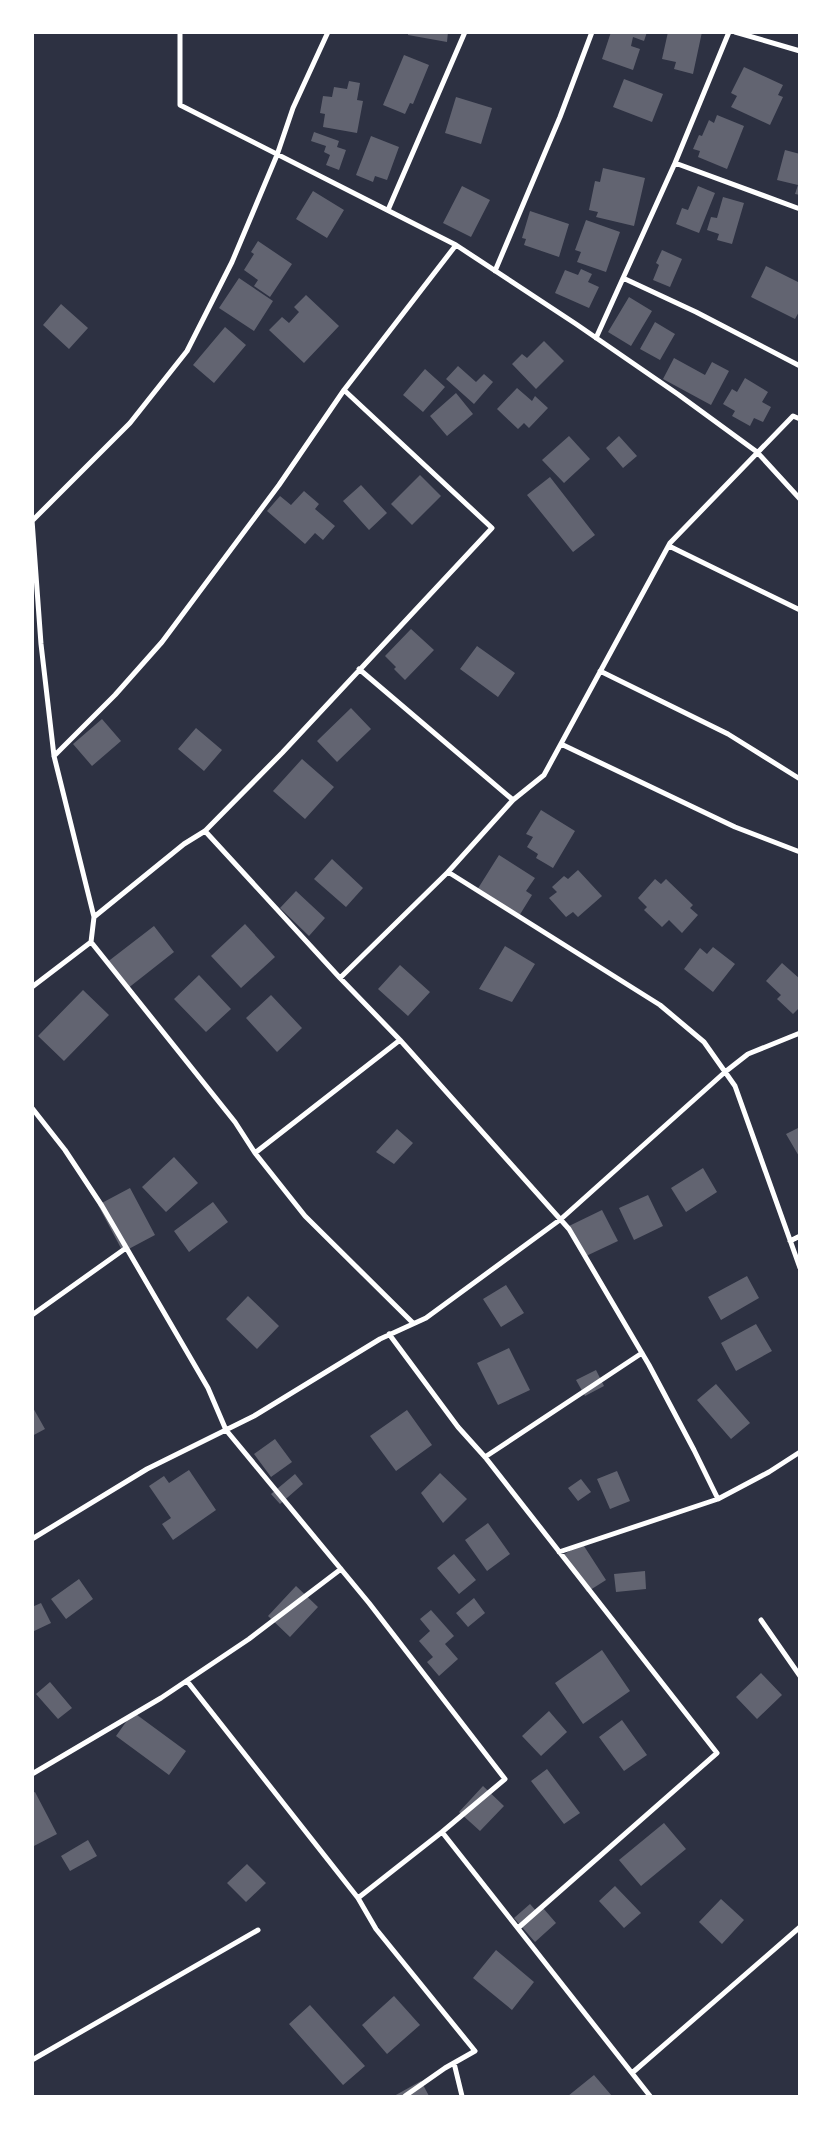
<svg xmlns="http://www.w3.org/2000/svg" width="832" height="2129" font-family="Raleway,sans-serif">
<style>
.building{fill:#626471}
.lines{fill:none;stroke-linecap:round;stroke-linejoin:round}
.minor{stroke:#fff;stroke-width:5}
</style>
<rect width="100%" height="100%" fill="#2d3142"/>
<path class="building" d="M408,32h40l-1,10 -39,-7z
M611,32h36l-3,9 -11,-4 -2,9 9,3 -7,21 -31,-11z
M668,32h34l-9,42 -19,-5 2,-7 -14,-3z
M404,55l25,10 -16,39 -3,-1 -5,11 -22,-9z
M744,67l39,18 -5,10 5,2 -13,28 -39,-18 6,-11 -6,-3z
M624,79l39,15 -11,28 -39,-15z
M349,81l11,2 -3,17 6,1 -6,32 -34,-6 2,-13 -5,-1 3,-17 9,1 2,-10 13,2z
M456,97l36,11 -11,36 -36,-11z
M717,115l27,11 -17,43 -29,-12 2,-6 -7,-2 6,-14 3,1 7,-16 5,3z
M314,132l25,9 -2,6 9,3 -7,20 -13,-5 4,-10 -6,-3 2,-6 -15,-5z
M371,136l28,11 -12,33 -12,-4 -2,6 -17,-7z
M785,150l15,4v41l-5,-1 3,-9 -21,-5z
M603,168l42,10 -11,48 -38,-9 2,-5 -9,-2 6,-29 5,1z
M462,186l28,14 -19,37 -28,-14z
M698,186l17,7 -16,40 -23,-9 6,-16 6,2z
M313,191l31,19 -17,28 -31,-19z
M723,197l21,6 -12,41 -15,-4 2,-6 -12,-4 4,-13 6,1z
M530,211l39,13 -10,33 -35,-12 2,-6 -4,-1z
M586,220l34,12 -14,40 -29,-10 4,-10 -6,-2z
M258,241l34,23 -22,33 -16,-11 4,-6 -14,-10 10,-16 -3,-2z
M662,250l20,9 -12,28 -17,-7 6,-15 -3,-2z
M766,266l34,17v27l-5,9 -44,-22z
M581,269l11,5 -4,8 11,5 -10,21 -34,-15 10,-23 13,5z
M239,278l34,23 -19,30 -35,-23z
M306,295l33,31 -35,37 -35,-33 13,-13 7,6 10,-11 -5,-5z
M629,297l23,14 -21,35 -23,-14z
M61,304l27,24 -19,21 -26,-24z
M655,322l20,12 -15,26 -20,-11z
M225,327l21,18 -32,38 -21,-18z
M544,341l20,20 -28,28 -24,-25 10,-10 5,4z
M674,358l31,17 7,-13 17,9 -18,34 -48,-26z
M458,366l18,16 8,-8 9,8 -19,22 -28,-25z
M425,369l20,18 -22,25 -20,-17z
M745,378l23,14 -6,10 9,5 -8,15 -9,-4 -4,8 -18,-10 3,-5 -12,-7 9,-15 5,3z
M517,388l15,13 3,-5 13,12 -19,20 -5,-5 -6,6 -21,-20z
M456,393l17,21 -26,22 -17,-20z
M569,436l21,23 -26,24 -22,-23z
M619,436l18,20 -14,12 -17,-20z
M420,475l21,21 -29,29 -21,-21z
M550,477l45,58 -22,17 -46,-57z
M361,485l26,28 -18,17 -26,-29z
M304,491l15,13 -4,5 20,17 -12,14 -8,-7 -10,11 -38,-33 13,-15 11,9z
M411,629l23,21 -29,30 -11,-11 2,-2 -11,-11z
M477,646l38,27 -17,24 -38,-28z
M351,708l20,21 -34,33 -20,-21z
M102,719l19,22 -29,25 -19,-22z
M196,728l26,22 -18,21 -26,-22z
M302,759l32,28 -29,32 -32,-28z
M541,810l34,21 -22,37 -17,-10 2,-4 -11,-7 6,-10 -7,-3z
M499,855l36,23 -9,13 6,4 -13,21 -42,-26z
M332,859l31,29 -17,19 -32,-28z
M578,870l24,26 -24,21 -5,-5 -7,5 -17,-19 8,-6 -5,-5 12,-11 4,3z
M655,879l6,5 5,-5 27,26 -3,3 8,7 -16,18 -13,-13 -7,7 -18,-17 3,-3 -9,-9z
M296,891l29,27 -16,18 -29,-28z
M245,924l30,33 -34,31 -30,-32z
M154,926l20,26 -47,37 -21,-26z
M505,946l30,18 -23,38 -33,-13z
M713,947l22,17 -22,28 -29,-23 16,-21 7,6z
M782,963l18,16v28l-7,7 -16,-15 4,-4 -15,-14z
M400,965l30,27 -22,24 -30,-27z
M199,975l32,34 -25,23 -32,-33z
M83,990l26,25 -45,46 -26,-25z
M271,995l31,33 -25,24 -31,-34z
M800,1127v31l-14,-24z
M397,1129l16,14 -19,21 -18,-12z
M174,1157l24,26 -32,29 -24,-25z
M703,1168l14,24 -31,20 -15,-24z
M130,1188l25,47 -32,17 -25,-47z
M648,1195l15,31 -29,14 -15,-32z
M213,1202l15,20 -39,30 -15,-21z
M602,1210l16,31 -34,16 -15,-31z
M747,1276l12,22 -38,22 -13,-23z
M506,1285l18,28 -23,14 -18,-28z
M248,1296l31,30 -22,23 -31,-30z
M756,1324l16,27 -36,20 -15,-28z
M509,1348l21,42 -32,15 -21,-42z
M596,1370l8,16 -19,10 -9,-16z
M716,1384l34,39 -19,16 -34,-39z
M32,1406l13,23 -13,7z
M407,1410l25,35 -36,26 -26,-35z
M275,1439l17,23 -21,15 -17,-23z
M189,1470l27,40 -43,30 -11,-16 9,-6 -22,-32 15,-10 5,7z
M617,1471l13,30 -20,8 -13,-30z
M440,1473l27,26 -24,24 -22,-30z
M295,1474l8,10 -23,20 -9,-10z
M581,1479l10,13 -13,9 -10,-13z
M488,1523l22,31 -23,17 -22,-31z
M582,1543l24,37 -19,12 -24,-37z
M454,1554l22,26 -17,14 -22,-26z
M645,1571l1,18 -30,3 -2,-18z
M79,1579l14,20 -27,20 -15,-20z
M296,1586l22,21 -28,30 -22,-21z
M474,1598l11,15 -17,14 -12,-14z
M41,1603l10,20 -19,9v-25z
M431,1610l23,26 -9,8 13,15 -19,17 -12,-14 6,-5 -14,-16 11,-10 -10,-12z
M602,1650l28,41 -47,33 -28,-41z
M761,1673l21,22 -25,24 -21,-22z
M50,1682l22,26 -14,11 -22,-25z
M549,1711l18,21 -26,24 -19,-20z
M133,1712l53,39 -17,24 -53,-39z
M622,1720l25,35 -23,16 -25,-34z
M547,1769l33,44 -16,11 -33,-43z
M483,1786l21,20 -24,25 -21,-19z
M35,1792l22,42 -25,13v-54z
M664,1823l22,26 -45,37 -22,-26z
M88,1840l9,16 -27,15 -9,-15z
M247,1864l19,19 -20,19 -19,-19z
M615,1886l26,27 -17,15 -25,-27z
M721,1899l23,21 -22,24 -23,-22z
M530,1904l8,9 5,-5 13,15 -21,19 -21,-24z
M496,1950l38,32 -22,28 -39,-32z
M394,1996l26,29 -33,29 -25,-29z
M310,2005l55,61 -22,19 -54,-61z
M594,2075l18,21h-44z
M421,2081l8,15h-35z"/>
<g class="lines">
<path class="minor" d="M180,32v73l276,140 120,79 103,71 78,57 43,47
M735,32l65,19
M675,163l125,46
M388,210l77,-178
M495,271l65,-154 32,-85
M623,278l73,34 104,54
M596,338l79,-175 54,-131
M32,520l9,124 13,112 40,161 -3,25 -59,45
M32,521l98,-98 57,-72 45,-89 45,-107 16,-47 35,-76
M669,546l131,64
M359,669l154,131
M600,671l128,63 72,45
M561,744l174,83 65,25
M54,756l61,-61 47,-53 117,-157 65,-95
M205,831l135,147 60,62 169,189 80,136 45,85 24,49
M448,872l65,-72 31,-25 126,-232 123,-127 7,3
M94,917l90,-73 21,-13 77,-78 210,-225 -148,-138 112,-145
M91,942l144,180 20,31 50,63 108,107
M340,978l108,-106 212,133 44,37 31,44 65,182
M32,1108l33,42 37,56 106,182 18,42 143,173 136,176 -63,53 -84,66
M255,1153l145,-113
M790,1241l10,-5
M32,1315l94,-67
M389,1334l69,93 27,30 232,296 -199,175
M485,1457l157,-104
M32,1539l115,-70 107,-53 126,-77 46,-21 135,-99 164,-147 23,-18 52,-21
M559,1552l159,-53 51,-27 31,-20
M761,1620l39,56
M187,1681l171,217 18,31 99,122 -30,17 -40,28
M32,1774l129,-76 88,-59 92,-70
M442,1832l208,264
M32,2060l226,-130
M454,2063l8,33
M632,2073l168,-146"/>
</g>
<rect width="832" height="2129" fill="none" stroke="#ffffff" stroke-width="68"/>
</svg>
